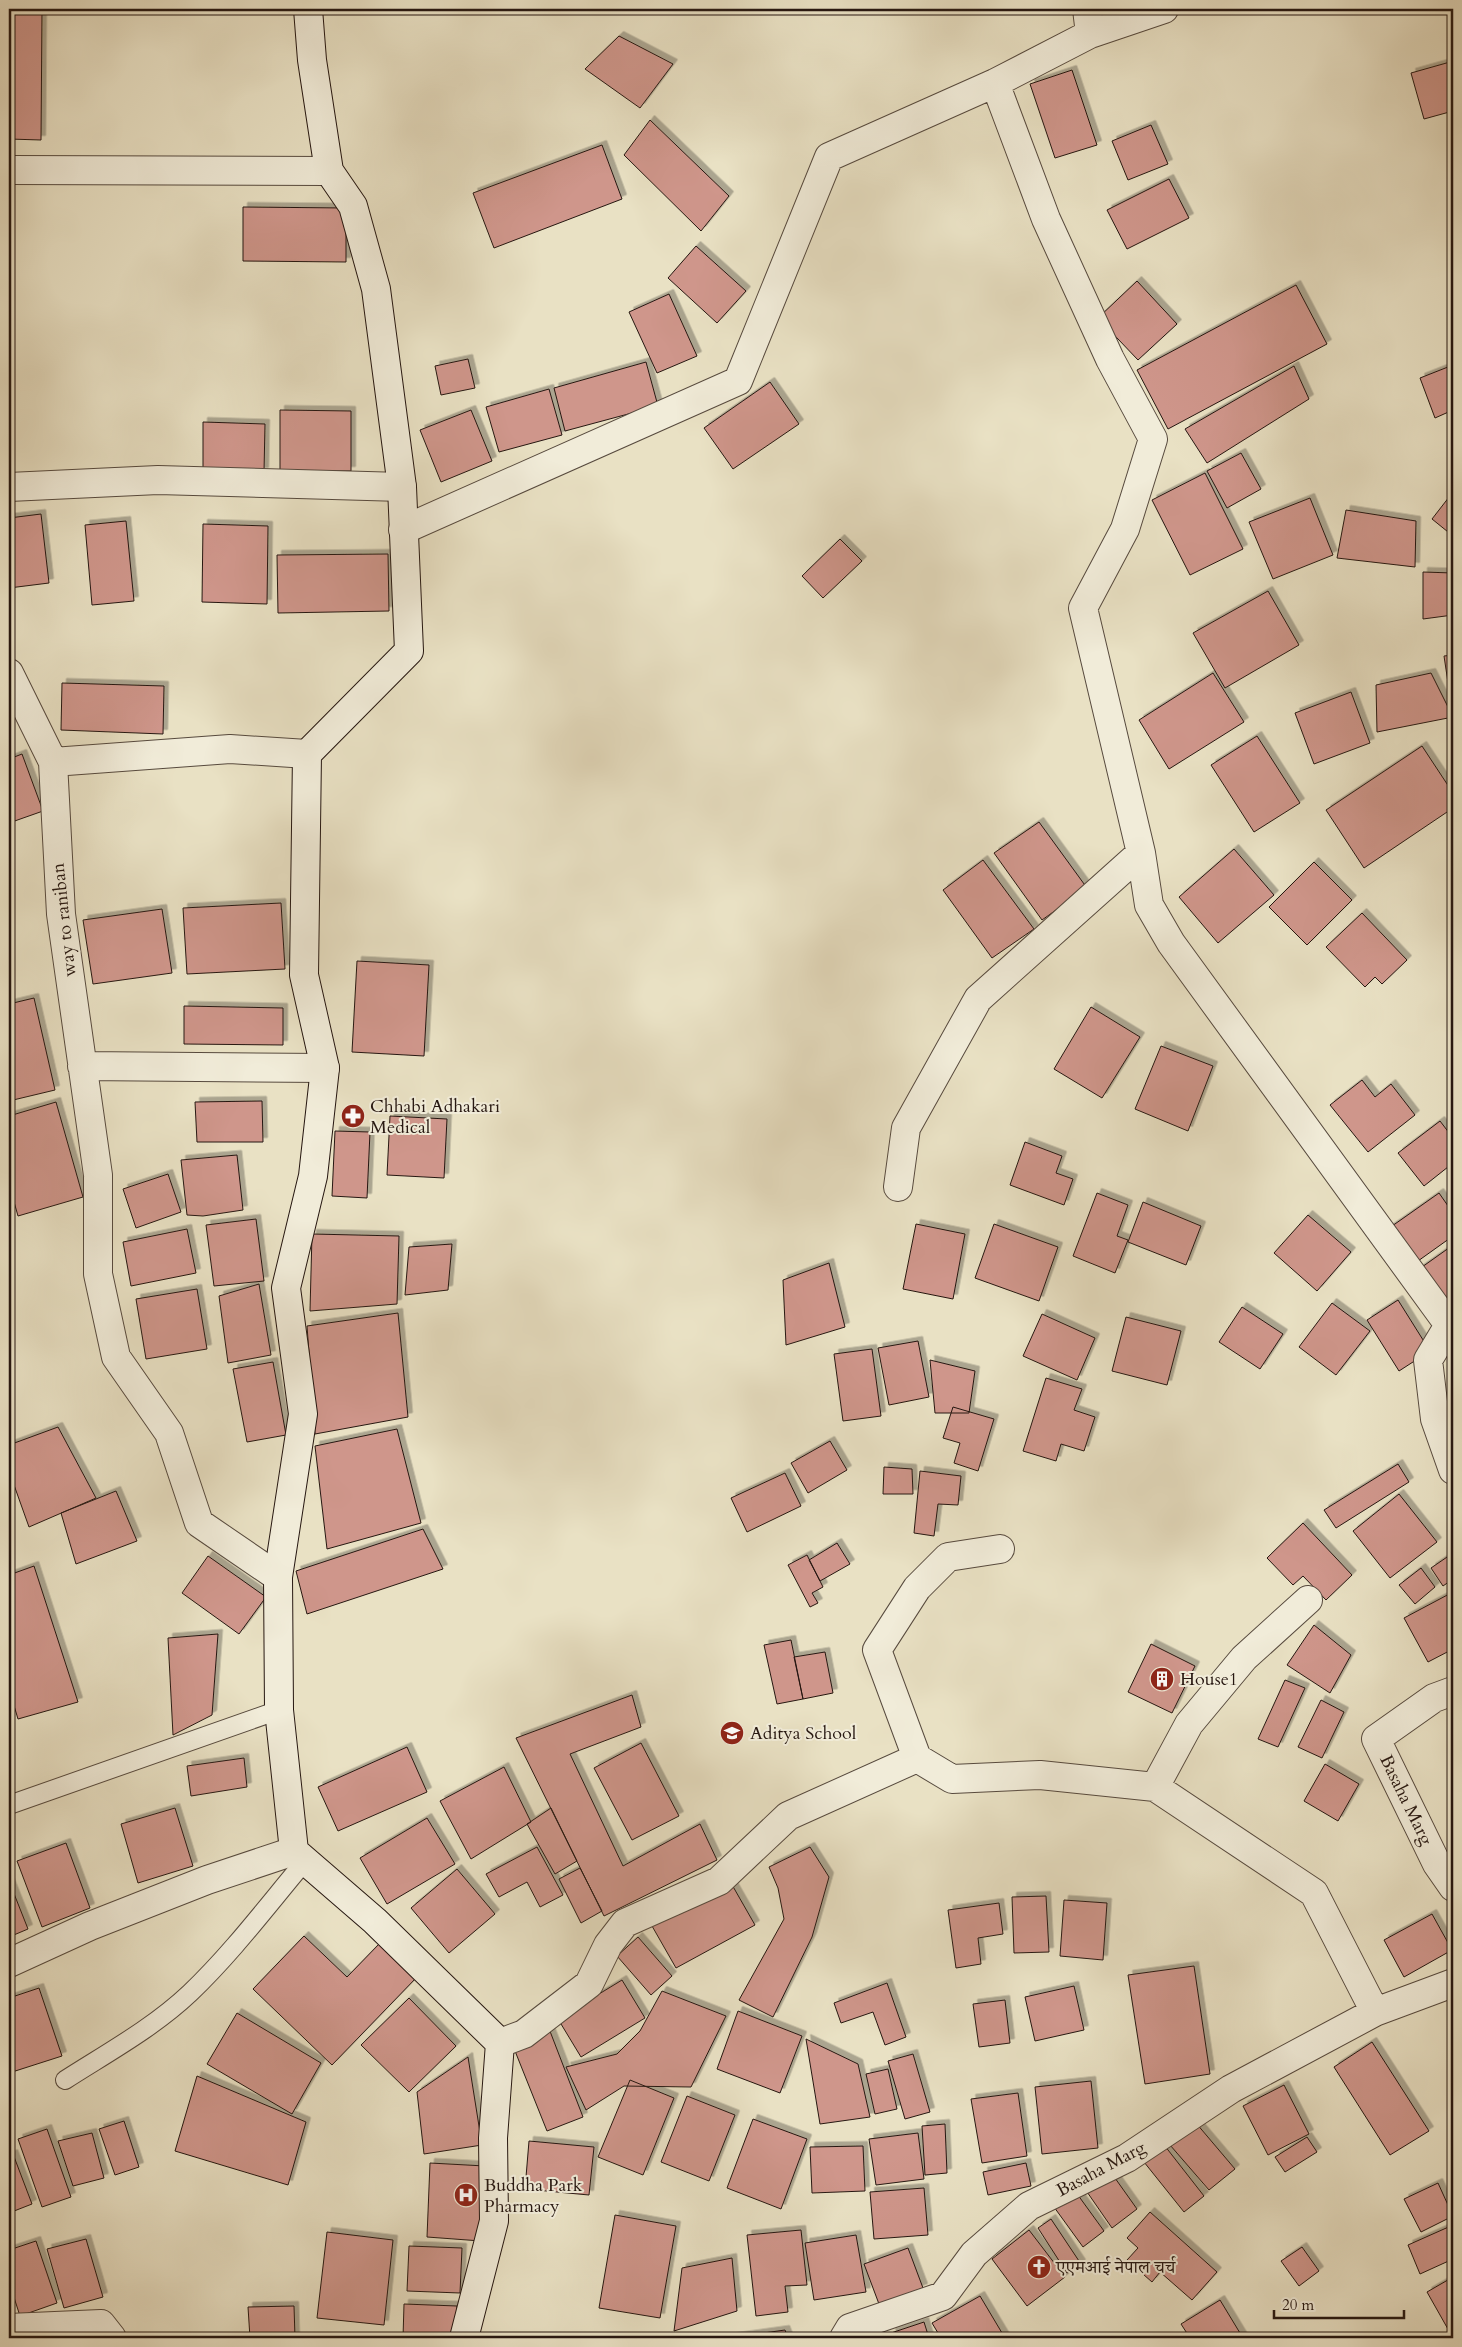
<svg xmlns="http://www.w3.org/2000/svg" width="1462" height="2347" font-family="Cardo,'Noto Serif Devanagari',serif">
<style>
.building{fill:#cf968b;stroke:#261711;filter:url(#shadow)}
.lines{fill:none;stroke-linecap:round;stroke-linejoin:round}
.lane-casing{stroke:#574a3e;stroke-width:20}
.street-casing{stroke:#574a3e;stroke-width:30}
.secondary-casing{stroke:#261711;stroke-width:30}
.lane{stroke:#f1ecd9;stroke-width:18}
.street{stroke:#f1ecd9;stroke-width:28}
.secondary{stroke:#f1ecd9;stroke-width:28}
.labels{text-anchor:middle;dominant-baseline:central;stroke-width:4;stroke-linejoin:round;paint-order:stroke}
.street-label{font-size:18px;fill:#261711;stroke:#f1ecd9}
.poi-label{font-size:18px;fill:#261711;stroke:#f1ecd9;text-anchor:start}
</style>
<defs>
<filter id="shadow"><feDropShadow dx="4.5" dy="-4.5" stdDeviation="0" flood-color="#0004"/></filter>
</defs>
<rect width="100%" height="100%" fill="#e9e1c4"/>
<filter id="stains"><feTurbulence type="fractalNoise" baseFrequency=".004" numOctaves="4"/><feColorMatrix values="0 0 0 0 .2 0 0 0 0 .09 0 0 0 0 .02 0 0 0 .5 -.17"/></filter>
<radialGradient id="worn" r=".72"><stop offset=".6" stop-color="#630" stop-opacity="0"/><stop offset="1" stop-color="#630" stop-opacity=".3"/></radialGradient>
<path class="building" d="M9,9h33l-1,131 -32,-1z
M619,36l54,28 -33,44 -55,-39z
M1450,62l3,12v37l-29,8 -13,-46z
M1072,70l25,75 -42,13 -25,-74z
M650,120l79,76 -28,35 -77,-76z
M1151,125l17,39 -40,16 -16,-39z
M602,145l20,54 -128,49 -21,-55z
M1169,179l20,39 -62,31 -20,-39z
M243,207l103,1v54l-103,-1z
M696,246l50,45 -29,32 -49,-45z
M1137,281l40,43 -39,36 -40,-42z
M1296,285l31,59 -159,85 -31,-59z
M669,294l28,62 -40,17 -28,-61z
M468,359l7,29 -34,7 -6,-29z
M646,362l12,44 -93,25 -11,-43z
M1453,365v45l-18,8 -15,-40z
M1294,366l15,33 -102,64 -22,-34z
M770,382l29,42 -66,45 -29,-41z
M549,389l13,46 -63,17 -13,-45z
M280,410l71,1v60h-71z
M471,410l21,51 -51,21 -21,-52z
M203,422l62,2 -1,48 -61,-1z
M1241,453l20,36 -34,19 -20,-37z
M1205,473l38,76 -53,26 -38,-75z
M1453,492v44l-21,-17z
M1310,498l23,57 -60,24 -24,-57z
M1346,510l70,11 -1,46 -78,-9z
M41,514l8,69 -40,5v-70z
M126,521l8,80 -42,4 -7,-80z
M203,524l65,2 -1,78 -65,-2z
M840,539l22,22 -39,37 -21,-22z
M388,554l1,57 -111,2 -1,-58z
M1423,572l30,1v42l-30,4z
M1268,591l31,54 -74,43 -32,-55z
M1453,655v61l-9,-60z
M1213,673l31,49 -75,47 -30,-49z
M1431,673l22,44 -76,15 -1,-47z
M62,683l102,3 -1,48 -102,-4z
M1351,692l19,51 -56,21 -19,-51z
M1257,736l43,67 -46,29 -43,-67z
M1422,746l31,47v15l-89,60 -38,-58z
M22,754l21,57 -34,12v-64z
M1039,822l48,66 -45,32 -48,-67z
M1234,849l40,46 -56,48 -39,-46z
M983,860l51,69 -42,29 -49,-68z
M1314,862l38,38 -45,45 -38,-38z
M281,903l4,66 -98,5 -4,-66z
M162,909l10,64 -79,11 -10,-64z
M1362,913l45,47 -25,24 -7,-7 -10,10 -39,-40z
M357,961l72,4 -5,91 -72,-4z
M34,998l21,92 -46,11v-97z
M184,1006l99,2v37l-99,-1z
M1091,1007l49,30 -38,61 -48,-29z
M1161,1046l52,20 -25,65 -53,-22z
M1362,1080l13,17 16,-13 24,31 -47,37 -38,-47z
M262,1101l1,41h-66l-2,-40z
M56,1102l27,95 -65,19 -9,-32v-68z
M390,1116l57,3 -3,59 -57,-3z
M1440,1121l13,17v25l-29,23 -26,-33z
M335,1131l35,1 -3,66 -35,-2z
M1025,1142l37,14 -6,17 17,6 -9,26 -54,-20z
M237,1155l6,55 -40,6 -16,-1 -6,-55z
M168,1174l13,38 -45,16 -13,-39z
M1097,1193l31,12 -11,31 11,4 -13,33 -42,-17z
M1439,1193l14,20v23l-42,30 -26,-35z
M1143,1202l58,24 -15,39 -58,-23z
M1308,1215l43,37 -34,39 -43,-38z
M256,1219l8,62 -50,5 -8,-61z
M916,1224l49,10 -12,65 -50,-10z
M994,1224l64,23 -19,54 -64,-23z
M187,1229l9,44 -65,13 -8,-44z
M312,1234l87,2 -2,68 -87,7z
M452,1244l-4,46 -43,5 4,-48z
M1453,1245v68l-38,-41z
M829,1263l16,64 -59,18 -3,-65z
M259,1284l12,71 -43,8 -9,-67z
M197,1289l10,60 -61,10 -10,-60z
M1398,1300l32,51 -31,20 -32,-51z
M1332,1303l38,28 -34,44 -37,-28z
M1242,1307l41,27 -23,35 -41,-27z
M398,1313l10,104 -93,17 -8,-108z
M1042,1314l53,24 -18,42 -54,-24z
M1126,1317l55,14 -14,54 -55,-14z
M918,1341l11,56 -40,8 -11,-57z
M872,1349l9,67 -38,5 -9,-67z
M930,1360l45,11 -6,42h-34z
M273,1362l13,73 -39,7 -14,-73z
M1046,1378l36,11 -8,21 21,7 -11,34 -23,-7 -5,17 -33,-10z
M953,1407l41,12 -16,52 -24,-8 6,-20 -17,-5z
M58,1427l38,71 -67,29 -20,-56v-26z
M397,1429l24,94 -94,26 -12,-103z
M830,1441l17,29 -39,23 -17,-30z
M1398,1464l11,18 -73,46 -12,-18z
M884,1467l28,2 1,25h-30z
M920,1471l41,5 -3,29 -20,-1 -4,32 -20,-3z
M785,1473l16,33 -54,26 -16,-34z
M116,1491l21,50 -61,23 -15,-51z
M1399,1494l38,48 -47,36 -37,-47z
M1303,1523l49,52 -26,25 -23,-24 -10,9 -26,-27z
M423,1529l20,40 -136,45 -11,-43z
M837,1543l13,21 -30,17 -11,-21z
M1453,1553v26l-10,7 -12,-18z
M807,1555l16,32 -11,6 6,10 -8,4 -22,-42z
M208,1556l58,41 -27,37 -57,-41z
M34,1566l44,136 -60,17 -9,-30v-114z
M1421,1568l14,19 -20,17 -16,-19z
M1453,1592v57l-25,13 -24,-44z
M1314,1625l37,30 -21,38 -43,-28z
M218,1634l-6,81 -39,20 -5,-97z
M791,1640l12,59 -26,5 -13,-59z
M1151,1644l44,22 -23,47 -44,-21z
M825,1652l8,41 -30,6 -9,-42z
M1285,1680l20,8 -27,59 -20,-8z
M632,1695l9,32 -71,27 53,112 77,-42 17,36 -113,56 -88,-178z
M1321,1700l23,12 -22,46 -24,-11z
M641,1743l38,73 -47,24 -38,-72z
M407,1747l20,45 -89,39 -20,-44z
M244,1758l3,29 -56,9 -4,-30z
M1325,1764l34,20 -21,37 -34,-20z
M504,1767l27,55 -60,37 -31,-58z
M175,1808l18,58 -55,17 -17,-59z
M551,1808l26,53 -22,13 -28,-50z
M427,1818l28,46 -68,40 -27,-46z
M66,1843l24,65 -48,19 -25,-66z
M537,1847l26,48 -23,12 -13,-25 -28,15 -13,-23z
M810,1847l19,30 -17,60 -39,80 -34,-17 45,-81 -6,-31 -9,-21z
M580,1868l22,43 -21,12 -22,-44z
M457,1869l38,45 -46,39 -38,-45z
M9,1881l19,48 -19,8z
M731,1883l24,42 -79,43 -24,-42z
M1046,1896l3,56 -35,1 -2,-56z
M1064,1900l43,3 -4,57 -43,-4z
M999,1903l4,31 -25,4 3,26 -25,4 -8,-58z
M1432,1914l20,36 -48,27 -20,-37z
M304,1936l43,41 34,-35 36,35 -85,88 -79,-76z
M638,1937l34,39 -21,19 -34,-39z
M1194,1966l16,108 -65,10 -17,-109z
M622,1980l23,38 -64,39 -23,-38z
M887,1983l19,54 -21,8 -12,-33 -32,11 -7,-20z
M1074,1986l10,44 -49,11 -10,-44z
M39,1988l23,68 -53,17v-75z
M662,1991l64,25 -35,71 -67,-1 -38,24 -20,-43 51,-13 23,-23z
M409,1998l47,48 -47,46 -48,-47z
M1005,2000l5,43 -31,4 -6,-43z
M738,2011l64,25 -22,57 -63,-24z
M237,2013l84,50 -29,51 -85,-50z
M548,2026l35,91 -36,14 -36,-90z
M806,2039l52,25 12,53 -50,7z
M1372,2042l57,89 -39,24 -56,-88z
M913,2054l17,58 -25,7 -17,-58z
M468,2057l14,88 -58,9 -7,-62z
M888,2069l9,40 -22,5 -9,-40z
M197,2076l109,46 -18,63 -113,-34z
M630,2080l44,18 -31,77 -45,-18z
M1091,2081l7,67 -56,6 -7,-67z
M1284,2085l25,49 -41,21 -25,-49z
M1018,2093l9,63 -45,7 -11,-64z
M687,2096l48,19 -26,66 -48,-19z
M753,2119l54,20 -26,70 -54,-21z
M124,2121l15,46 -24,8 -16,-46z
M1196,2123l39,46 -26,21 -39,-45z
M945,2124l2,49 -22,2 -3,-49z
M47,2129l24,68 -29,10 -24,-68z
M92,2133l12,45 -31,8 -15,-45z
M918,2133l6,46 -48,6 -7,-46z
M1307,2137l10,15 -32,20 -10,-15z
M529,2141l65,6 -5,48 -64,-6z
M1161,2141l43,55 -20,16 -44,-55z
M863,2146l2,45 -53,2 -2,-46z
M13,2154l19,50 -23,9v-57z
M430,2163l55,3 -4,75 -54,-4z
M1026,2163l5,23 -43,9 -5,-23z
M1110,2171l27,38 -25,19 -27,-39z
M1438,2183l15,33 -32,16 -17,-33z
M924,2188l4,47 -54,4 -4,-47z
M1075,2191l29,40 -21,16 -29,-40z
M1150,2212l67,60 -25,28 -32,-28 -8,10 -25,-22 11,-12 -11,-10z
M615,2215l61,11 -16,92 -61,-10z
M1051,2219l30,45 -14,9 -29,-45z
M1453,2225v34l-33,15 -12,-29z
M801,2230l6,55 -22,1 3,26 -32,4 -9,-81z
M1029,2230l36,47 -38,29 -35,-47z
M327,2232l66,8 -9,85 -67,-7z
M856,2235l10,57 -52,8 -9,-57z
M86,2239l17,58 -39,11 -17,-59z
M36,2241l21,62 -37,13 -11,-34v-32z
M409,2246l53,2 -2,45 -53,-2z
M1302,2247l17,24 -20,15 -18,-25z
M908,2248l15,40 -44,16 -15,-40z
M732,2258l5,53 -63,20 8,-63z
M1453,2277v61l-26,-46z
M980,2296l25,42h-64l-9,-15z
M1220,2300l23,38h-53l-9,-14z
M404,2304l53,2 -1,32h-53z
M294,2306l1,32h-45l-2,-31z
M924,2322l5,16h-36l-2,-5z
M785,2330l3,8h-60z"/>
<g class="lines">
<g class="lane-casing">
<path id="lane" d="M9,1805l270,-95
M65,2080c42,-27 88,-52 125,-87 42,-40 78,-88 115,-132"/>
</g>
<g class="street-casing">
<path id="street" d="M1087,9l3,25
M9,170l320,1
M9,487l149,-7 244,7
M403,530l335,-149 91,-224 166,-74 95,-49 74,-25
M9,673l44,89 8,152 37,261v99l18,83 53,76 30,90 79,54
M53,762l177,-13 77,5
M1141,853l8,52 22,38 278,382
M82,1066l243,2
M898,1187l8,-59 72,-129 163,-146 -58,-245 42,-79 28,-90 -43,-80 -64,-140 -51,-136
M1453,1324l-4,1 -21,35 7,59 18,51
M1453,1691l-19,7 -58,41 61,125 16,23
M917,1758l35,21 88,-4 115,12 159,106 61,119
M1155,1787l34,-63 55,-66 64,-58
M9,1963l81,-37 117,-46 87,-29
M500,2043l24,-9 65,-50 19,-39 17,-22 94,-42 69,-65 129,-58 -40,-108 40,-62 31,-31 52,-8
M9,2328l92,-4 11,14
M844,2338l6,-10 93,-32 31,-42 55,-48 98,-48 104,-69 144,-77 78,-29"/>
</g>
<g class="secondary-casing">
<path id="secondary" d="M308,9l4,51 17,111 24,35 23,83 26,198 7,164 -102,103 -3,221 21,93 -12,108 -27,112 17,126 -25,163 1,133 15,141 81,70 125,122 -7,95 1,83 -30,117"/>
</g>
<use href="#lane" class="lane"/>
<use href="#street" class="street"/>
<use href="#secondary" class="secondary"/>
</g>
<defs>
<g id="pharmacy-disc" transform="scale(1.25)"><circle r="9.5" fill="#8f2418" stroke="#f1ecd9"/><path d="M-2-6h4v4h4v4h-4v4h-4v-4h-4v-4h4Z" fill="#fff"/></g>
<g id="building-disc" transform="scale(1.25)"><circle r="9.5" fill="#8f2418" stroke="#f1ecd9"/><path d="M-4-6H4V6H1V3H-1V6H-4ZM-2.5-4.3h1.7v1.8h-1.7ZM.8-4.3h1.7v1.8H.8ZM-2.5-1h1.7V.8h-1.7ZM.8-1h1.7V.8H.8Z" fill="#fff"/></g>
<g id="school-disc" transform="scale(1.25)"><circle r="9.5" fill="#8f2418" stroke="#f1ecd9"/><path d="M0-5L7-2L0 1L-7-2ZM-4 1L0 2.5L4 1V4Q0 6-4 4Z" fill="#fff"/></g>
<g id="hospital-disc" transform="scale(1.25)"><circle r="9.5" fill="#8f2418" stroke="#f1ecd9"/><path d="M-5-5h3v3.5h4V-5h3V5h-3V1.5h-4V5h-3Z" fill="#fff"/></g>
<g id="church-disc" transform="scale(1.25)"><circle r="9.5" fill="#8f2418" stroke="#f1ecd9"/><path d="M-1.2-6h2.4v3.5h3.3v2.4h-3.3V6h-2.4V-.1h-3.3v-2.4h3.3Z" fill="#fff"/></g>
</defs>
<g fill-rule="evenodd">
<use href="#pharmacy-disc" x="353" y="1116"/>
<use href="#building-disc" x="1162" y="1679"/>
<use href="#school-disc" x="732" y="1733"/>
<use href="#hospital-disc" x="466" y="2195"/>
<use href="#church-disc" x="1039" y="2267"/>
</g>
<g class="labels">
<g class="street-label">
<text transform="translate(64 920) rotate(-96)">way to raniban</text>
<text transform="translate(1406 1800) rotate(64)">Basaha Marg</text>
<text transform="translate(1101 2169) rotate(-28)">Basaha Marg</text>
</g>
<g class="poi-label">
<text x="370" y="1106">Chhabi Adhakari<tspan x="370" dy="21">Medical</tspan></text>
<text x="1180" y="1679">House1</text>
<text x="750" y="1733">Aditya School</text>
<text x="484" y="2185">Buddha Park<tspan x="484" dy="21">Pharmacy</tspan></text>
<text x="1056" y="2267">एएमआई नेपाल चर्च</text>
</g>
</g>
<rect width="1462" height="2347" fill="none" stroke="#e9e1c4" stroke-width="30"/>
<rect x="10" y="10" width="1442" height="2327" fill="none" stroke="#261711" stroke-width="2.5"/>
<rect x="15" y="15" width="1432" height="2317" fill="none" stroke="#261711"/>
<path d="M1274 2310v8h130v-8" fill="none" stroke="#261711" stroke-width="2.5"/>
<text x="1282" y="2310" font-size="15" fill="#261711" stroke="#f1ecd9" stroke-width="4" paint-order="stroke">20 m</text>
<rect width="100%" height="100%" filter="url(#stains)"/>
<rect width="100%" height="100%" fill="url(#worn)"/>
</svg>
